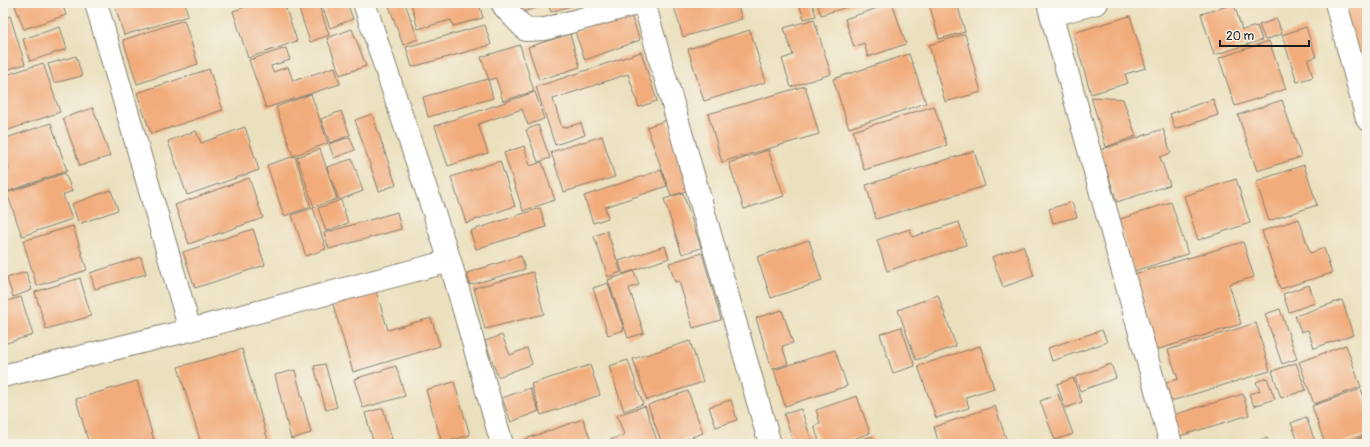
<svg xmlns="http://www.w3.org/2000/svg" width="1370" height="447" font-family="Pangolin,sans-serif">
<style>
.building{fill:#f2ac7b}
.lines{fill:none;stroke-linecap:round;stroke-linejoin:round}
.street-casing{stroke:#847e6d;stroke-width:24}
.street{stroke:#fff;stroke-width:22}
</style>
<rect width="100%" height="100%" fill="#f7f3e8"/>
<filter id="ink" filterUnits="userSpaceOnUse"><feTurbulence type="fractalNoise" baseFrequency=".025" numOctaves="2"/><feDisplacementMap in="SourceGraphic" scale="8" xChannelSelector="R" yChannelSelector="G"/><feConvolveMatrix kernelMatrix="1 2 1 2 8 2 1 2 1" color-interpolation-filters="sRGB"/></filter>
<filter id="wash" filterUnits="userSpaceOnUse"><feTurbulence type="fractalNoise" baseFrequency=".012" numOctaves="4" result="noise"/><feDisplacementMap in="SourceGraphic" scale="16" xChannelSelector="R" yChannelSelector="G"/><feGaussianBlur stdDeviation="0.9" result="paint"/><feColorMatrix in="noise" values="0 0 0 0 0 0 0 0 0 0 0 0 0 0 0 0 0 1.4 0 .05"/><feComposite in="paint" operator="in"/></filter>
<g filter="url(#wash)">
<rect width="100%" height="100%" fill="#ebe0be"/>
<g id="blocks">
<path class="building" d="M23,3h39l4,12 -42,14 -9,-23z
M114,3h71l3,13 -64,19z
M258,3h26l13,38 -49,17 -15,-47z
M307,3h11l11,32 -19,7 -12,-36z
M321,3h26l6,16 -23,9z
M388,3h17l13,36 -15,6z
M411,3h68l4,15 -30,8 -2,-6 -33,9z
M512,3h22l2,5 -20,6z
M548,3h33l-30,9z
M673,3h64l5,16 -59,18z
M799,3h13l4,13 -12,3z
M817,3h43l-39,12z
M892,3l14,41 -38,13 -4,-14 -10,4 -9,-28z
M929,3h28l8,29 -26,7z
M1364,3h3v59l-9,3 -17,-55z
M1234,4l8,26 15,-4 5,14 -48,15 -13,-41z
M630,12l10,28 -55,20 -10,-28z
M10,16l15,48 -22,7v-53z
M1130,16l16,52 -21,6 3,9 -37,11 -18,-61z
M814,19l17,55 -40,13 -9,-28 11,-4 -9,-27z
M1277,19l5,15 -17,6 -6,-15z
M184,20l14,44 -61,20 -14,-44z
M485,25l6,20 -79,22 -6,-20z
M60,27l7,22 -37,12 -7,-22z
M1306,27l10,30 -8,3 5,17 -16,5 -15,-47z
M352,29l14,37 -26,9 -13,-37z
M750,30l16,52 -62,19 -16,-52z
M570,34l10,33 -41,13 -11,-33z
M965,34l16,58 -36,10 -16,-57z
M1269,41l17,48 -51,17 -16,-48z
M520,45l14,46 -31,10 -7,-23 -7,2 -8,-23z
M286,48l4,12 -19,6 2,6 15,-5 5,14 42,-14 5,17 -74,24 -17,-48z
M641,52l16,49 -18,6 -11,-33 -75,25 9,29 19,-5 4,12 -30,10 -19,-58z
M909,54l17,49 -77,25 -16,-49z
M76,56l6,20 -28,7 -6,-19z
M43,63l17,49 -57,20v-56z
M209,69l14,41 -72,24 -14,-41z
M488,79l5,19 -65,19 -5,-20z
M805,86l14,48 -97,28 -14,-48z
M535,92l9,27 -16,6 -6,-16 -44,15 10,29 -40,13 -13,-40z
M311,94l17,49 -35,13 -17,-49z
M1091,97l32,2 13,37 -30,11z
M1213,99l5,16 -43,14 -5,-15z
M1282,100l19,57 -44,14 -19,-56z
M934,106l13,39 -83,25 -11,-39z
M93,108l17,48 -30,10 -17,-48z
M341,111l9,24 -20,8 -9,-24z
M372,114l24,71 -17,6 -24,-71z
M667,120l24,69 -20,7 -24,-69z
M51,123l16,48 -58,20 -6,-18v-2l6,-2 -6,-16v-14z
M538,125l12,33 -12,4 -12,-32z
M245,127l14,43 -72,25 -19,-54 28,-10 5,12z
M1163,129l8,24 -11,4 10,28 -53,17 -17,-52z
M602,136l13,41 -51,15 -13,-40z
M350,137l5,13 -21,8 -5,-14z
M524,146l6,20 12,-4 13,38 -32,11 -19,-58z
M320,149l17,50 -23,8 -17,-50z
M768,150l16,46 -40,13 -15,-46z
M974,151l11,35 -109,33 -10,-34z
M295,156l16,51 -27,9 -17,-51z
M352,159l11,32 -24,9 -12,-33z
M500,161l15,45 -49,17 -15,-46z
M1304,165l13,40 -48,16 -13,-40z
M661,170l6,16 -62,21 3,11 -15,5 -9,-27z
M65,173l7,18 -9,4 9,24 -50,17 -15,-43z
M249,178l14,40 -74,26 -14,-39z
M1236,179l14,44 -52,17 -14,-44z
M111,190l7,20 -39,14 -7,-20z
M683,193l18,55 -19,6 -18,-55z
M341,200l7,23 -22,8 -8,-23z
M1072,202l5,15 -24,6 -4,-14z
M1171,202l17,52 -54,17 -16,-51z
M313,208l13,41 -20,7 -14,-41z
M540,208l6,19 -70,22 -6,-18z
M397,212l4,17 -72,20 -5,-16z
M1299,219l11,34 14,-5 8,25 -52,16 -18,-58z
M959,222l7,23 -79,26 -10,-31 33,-11 2,8z
M73,226l14,44 -50,16 -14,-45z
M253,229l12,36 -70,23 -12,-36z
M607,231l14,41 -13,5 -14,-41z
M809,240l13,41 -51,17 -14,-41z
M1243,242l11,35 -25,7 12,40 -85,26 -22,-76z
M665,246l4,12 -46,16 -4,-13z
M1023,246l11,30 -31,11 -11,-30z
M702,253l19,67 -28,8 -14,-47 -4,1 -6,-19z
M521,256l4,13 -55,16 -3,-12z
M141,257l5,17 -51,15 -5,-16z
M634,271l5,14 -10,3 15,45 -16,5 -20,-58z
M26,272l6,18 -19,7 -6,-19z
M533,272l11,42 -59,15 -11,-41z
M80,278l11,38 -45,13 -11,-37z
M608,283l16,47 -16,5 -15,-47z
M374,285l14,45 43,-12 9,28 -87,26 -22,-74z
M1309,285l6,18 -26,9 -6,-18z
M938,295l18,51 -40,14 -18,-50z
M21,297l12,38 -30,9v-42z
M1342,300l11,35 -39,13 -6,-18 -7,2 -6,-16z
M1280,309l17,50 -15,5 -17,-50z
M782,310l11,33 -11,3 6,18 -16,5 -16,-51z
M1256,323l14,48 -99,30 -5,-18 12,-4 -10,-29z
M901,327l14,39 -22,7 -13,-39z
M1102,330l5,12 -55,19 -4,-13z
M502,335l8,20 17,-7 5,16 -34,13 -13,-36z
M690,341l13,41 -56,18 -14,-41z
M1346,345l15,42 -47,17 -15,-42z
M980,346l14,42 -28,9 3,11 -33,10 -18,-52z
M242,349l27,95h-68l-23,-77z
M835,350l12,36 -62,20 -11,-36z
M628,360l15,44 -19,7 -15,-45z
M1296,363l10,27 -25,8 -9,-27z
M325,364l12,43 -11,3 -12,-44z
M1111,364l5,14 -36,13 -5,-14z
M590,365l10,30 -59,20 -10,-31z
M396,366l9,30 -42,12 -9,-29z
M295,370l16,63 -20,6 -16,-64z
M1073,378l9,24 -17,6 -8,-24z
M1267,378l8,21 -21,7 -5,-12 11,-3 -4,-9z
M137,381l18,63h-66l-13,-45z
M454,382l16,53 -28,8 -16,-53z
M530,388l9,23 -28,11 -9,-24z
M1361,389l6,18v27l-29,10h-13l-13,-38z
M688,391l15,42 -30,11h-11l-14,-39z
M1058,394l15,40 -18,6 -15,-39z
M1243,394l6,21 -69,21 -7,-21z
M857,396l13,37 -32,11h-18l-6,-18 6,-3 -4,-13z
M731,400l6,20 -21,7 -7,-20z
M645,406l13,38h-50l-1,-3 17,-6 -7,-20z
M995,406l13,38h-69l-5,-17z
M383,408l9,31 -18,5 -9,-31z
M801,409l12,35h-19l-10,-30z
M1306,417l10,27h-17l-8,-21z
M583,419l9,25h-78v-1z
M872,436l3,8h-27z
M1367,436v8h-23z
M1267,438l2,6h-21v-1z"/>
</g>
</g>
<g filter="url(#ink)">
<use href="#blocks" fill-opacity="0" stroke="#847e6d" stroke-width="1"/>
<g class="lines">
<g class="street-casing">
<path id="street" d="M96,3l94,327
M364,3l86,258 52,183
M502,3l4,6 20,21 19,-1 95,-26
M644,3l126,441
M1048,3l123,441
M1336,3l31,116
M1052,15l45,-12
M3,376l187,-46 260,-69"/>
</g>
<use href="#street" class="street"/>
</g>
</g>
<rect width="1370" height="447" fill="none" stroke="#f7f3e8" stroke-width="16"/>
<path d="M1220 40v6h89v-6" fill="none" stroke="#1c1c1c" stroke-width="2"/>
<text x="1226" y="40" font-size="12" fill="#1c1c1c" stroke="#f7f3e8" stroke-width="3" paint-order="stroke">20 m</text>
</svg>
